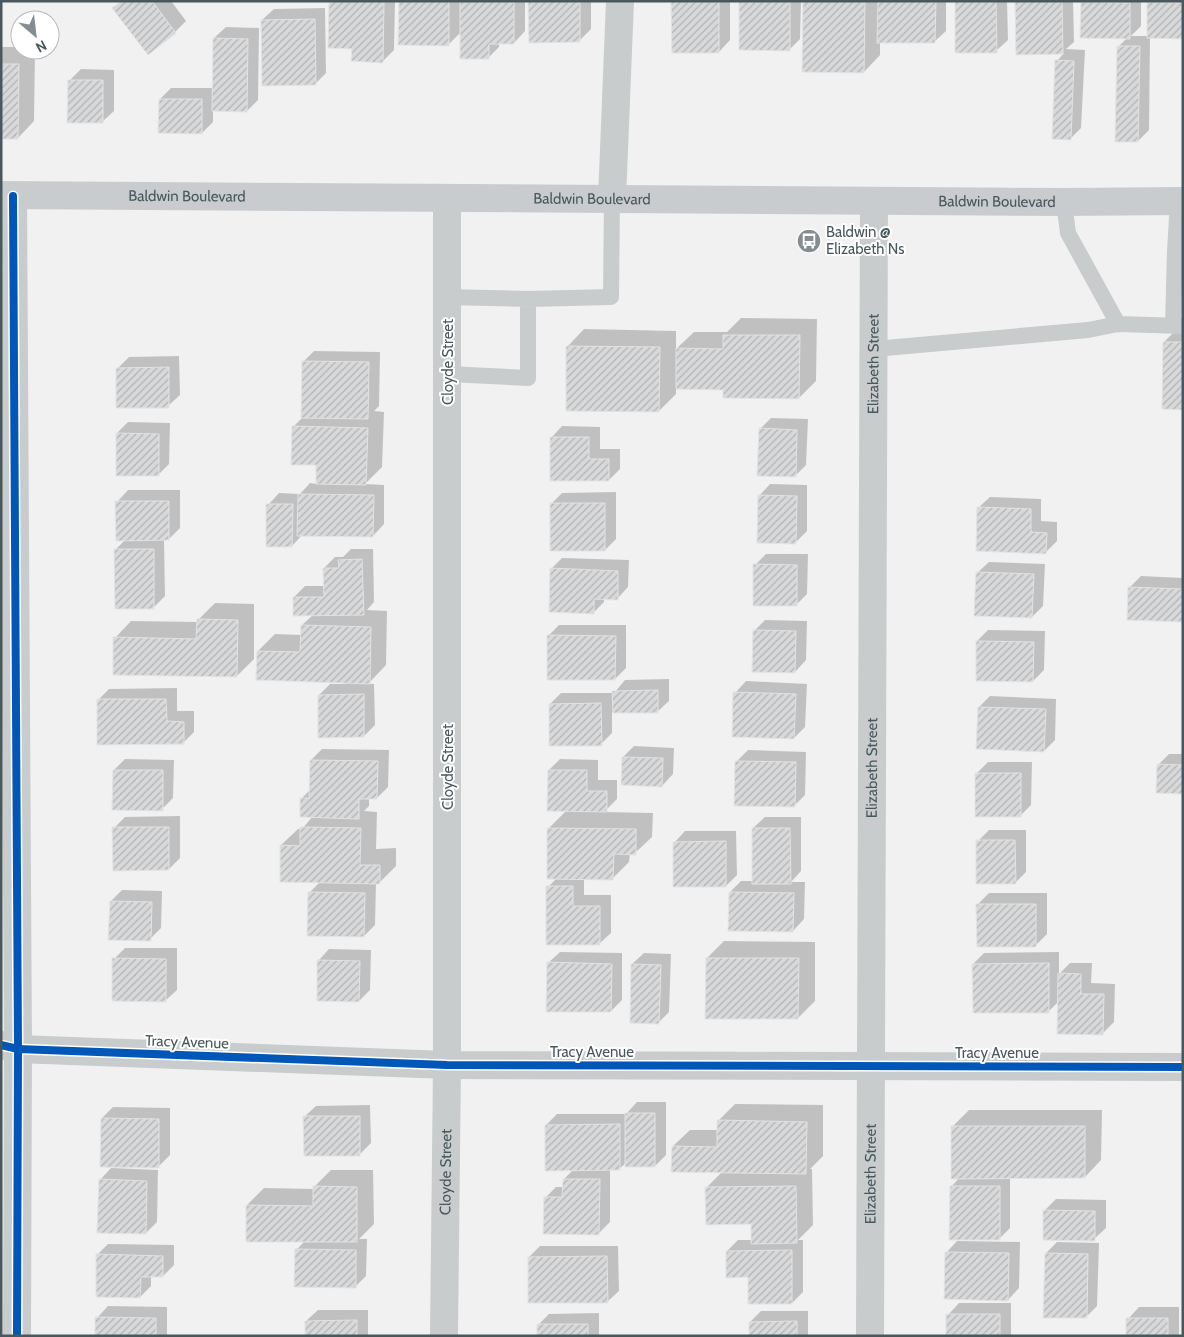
<svg xmlns="http://www.w3.org/2000/svg" width="1184" height="1337" font-family="Cabin,sans-serif">
<style>
.shadow{fill:#0003}
.building{fill:url(#building-hatch);stroke:#e3e3e4}
.lines{fill:none;stroke-linecap:round;stroke-linejoin:round}
.service{stroke:#c8cccd;stroke-width:16}
.minor{stroke:#c8cccd;stroke-width:28}
.secondary{stroke:#c9ccce;stroke-width:28}
.cycleway-casing{stroke:#fff;stroke-width:11}
.cycleway{stroke:#0057b8;stroke-width:8}
.labels{text-anchor:middle;dominant-baseline:central;stroke-width:4;stroke-linejoin:round;paint-order:stroke}
.street-label{font-size:15px;fill:#48585d;stroke:#fff}
.poi-label{font-size:15px;fill:#48585d;stroke:#fff;text-anchor:start}
</style>
<defs>
<pattern id="building-hatch" width="6" height="6" patternUnits="userSpaceOnUse" patternTransform="scale(1.25)"><rect width="6" height="6" fill="#d8d9da"/><path d="M-1 1l2-2M0 6l6-6M5 7l2-2" fill="none" stroke="#b1b3b4"/></pattern>
</defs>
<rect width="100%" height="100%" fill="#f2f1f1"/>
<path class="shadow" d="M121,1h50l15,20 -11,11 -61,-23z
M330,1h65l-1,49 -11,11 -30,-13z
M400,1h125v30l-11,12 -15,-1v5l-11,11 -27,-26 -13,13z
M529,1h62v28l-11,11z
M673,1h57v39l-11,12z
M740,1h61l-1,38 -11,11z
M805,1h141v30l-12,11 -54,-1v14l-16,17z
M956,1h51l1,39 -12,11z
M1017,1h56l1,41 -8,7 19,1 -4,78 -11,11 -13,-78 7,-8h-47z
M1083,1h58v25l-10,10h17l2,-35h33v37l-33,-1 -1,93 -11,11 -20,-94 9,-9 -45,-35z
M325,8l1,65 -11,11 -53,-64 12,-11z
M226,27l33,1 -1,72 -11,11 -34,-1v12l-11,11 -42,-34 11,-11h43v-50z
M1,47h19v3h15l-1,71 -16,17 -17,-1z
M81,69l33,1v41l-12,11 -33,-41z
M741,318l76,1 -1,62 -17,17 -74,-9 -49,-1v6l-17,17 -91,-65 16,-17 92,2v18l18,-17h33z
M1181,325h2v84l-19,-67z
M314,351l66,1 -1,54 -5,5 10,1 -2,55 -17,17 19,1v39l-11,12 -70,-2 -11,12 -24,-41 11,-12 21,1 10,-11 7,1v-20l-24,-37 10,-10v-55z
M179,356l1,39 -12,11 -50,-38 11,-11z
M771,418l37,1 -2,46 -11,11 -35,-47z
M128,422l42,1 -1,41 -11,11 -41,-42z
M562,426l38,1v22h20v20l-11,11 -58,-42z
M770,484l37,1v46l-12,12 -36,-47z
M128,490h52v38l-11,11h-5l1,57 -11,11 -38,-58 9,-9 -8,-38z
M616,492v47l-11,11 -54,-46 11,-11z
M990,497l51,2v22l16,1v19l-11,11 -68,-44z
M351,549h22l1,53 -7,8 20,1 -1,54 -18,19h6l1,41 -11,11 -45,-41 11,-11h16v-2l-88,-31 17,-17 27,1v-10l11,-10 -19,-18 11,-11h20l-1,-18 11,-11h8z
M766,554h42l-1,40 -11,11 -41,-40z
M562,558l67,2 -1,27 -11,12 -13,-1v4l-11,11 -42,-44z
M989,562l56,2 -2,42 -11,11 -55,-44z
M1141,576l42,2v43l-53,-34z
M215,603l39,1v55l-17,17 -122,-38 16,-17 67,1v-2z
M765,620l42,1 -1,39 -11,12 -41,-41z
M559,625h67v43l-11,11 -67,-43z
M988,630l57,1 -1,39 -11,11 -56,-40z
M669,679v22l-12,11h-45v21l-11,11 -51,-40 11,-11h53l11,-13z
M746,681l61,3 -2,43 -11,11 -59,-45z
M177,688v23h17v21l-11,11 -85,-43 11,-11z
M990,696l66,3 -1,41 -11,11 -65,-44z
M634,746l40,2 -1,26 -11,12 -39,-29z
M322,749l67,1 -1,37 -11,11h-8v8l-5,5 13,1 -1,37 20,-1v18l-17,17h-3l-1,42 -11,11 -55,-43 11,-11 -39,-37 17,-16h4l11,-13 -12,-17 9,-9 1,-30z
M748,750l58,2 -1,43 -11,11 -57,-45z
M1169,754h14v39l-25,-28z
M125,759l49,1 -1,38 -11,11 -48,-39z
M560,759l38,1v20h19v19l-13,13 49,1 -1,24 -17,16h-5l-1,9 -16,16h-29v17h27v38l-12,11 -51,-57 9,-9 -8,-50 18,-18 -18,-40z
M988,762h44l-1,43 -11,11 -43,-43z
M180,816v42l-11,11 -55,-41 11,-11z
M765,817h36v54l-10,11h14l-1,37 -11,12 -63,-39 11,-11h13l-1,-53z
M989,830h37v42l-11,11 -37,-42z
M685,831h51l1,44 -11,11 -52,-43z
M122,890l40,1 -1,37 -11,11 -39,-38z
M989,893h58v41l-11,11 -59,-40z
M724,941l91,1v59l-17,17 -91,-60z
M125,948h52v42l-12,11 -51,-42z
M329,949l42,1 -1,40 -11,11 -41,-40z
M560,952l62,1v47l-11,11 -63,-48z
M1059,952v22l11,-11h22l-1,20 24,1 -1,38 -11,11 -44,-32 -10,10 -76,-47 11,-11z
M644,953l27,1 -2,58 -11,11 -26,-59z
M637,1102h29v53l-11,11 -28,-4 -8,7h-9v53l-12,12 -53,-36 11,-11h8v-8l10,-10 -28,-44 11,-11h69z
M735,1104l88,1v51l-13,13h2l1,56 -15,15h5v52l-11,11 -43,-27 -22,-25 11,-11h14v-17l-45,-36 15,-15 -49,-26 17,-16h28v-9z
M370,1105l1,38 -11,11 -56,-37 12,-11z
M113,1107l57,1v47l-11,11 -57,-48z
M969,1110h133l-1,50 -16,17h-75v51l-11,11 -48,-52 9,-10 -8,-50z
M111,1168l47,2 -1,52 -11,11 -46,-53z
M331,1170h42l1,54 -15,15h8l-1,37 -11,11 -59,-37 9,-9 -58,-36 17,-17 50,1v-2z
M1056,1199l50,1v28l-12,11 -49,-29z
M957,1241l63,1 -1,46 -11,12 -62,-47z
M1057,1242l42,1 -2,63 -11,11 -40,-64z
M108,1244l66,1v20l-11,11h-12v10l-11,11 -43,-42z
M540,1246h78l1,45 -12,11 -78,-45z
M959,1303h52v33h-63v-21z
M108,1306l59,1v29h-71l1,-18z
M1139,1307h40v29h-51v-17z
M318,1310h50v26h-61l-1,-15z
M761,1311h47v25h-58v-14z
M599,1313v23h-61v-11l11,-11z"/>
<path class="building" d="M122,1h30l24,32 -28,22 -36,-47z
M329,1h55l-1,62 -32,-2 1,-12 -24,-1z
M399,1h50v45l-51,-1z
M460,1h54v43h-25v15h-29z
M528,1h52v41l-51,1z
M671,1h48v52h-47z
M739,1h51v50l-51,-1z
M803,1h62l-1,72 -62,-1z
M878,1h58l-1,42h-58z
M955,1h41l1,52h-42z
M1015,1h47l1,53 -47,1z
M1081,2l49,1v36l-50,-1z
M1147,2l36,1v36l-36,-1z
M315,19l1,66 -54,1 -1,-66z
M213,38l35,1 -1,73 -35,-1z
M1117,46h23l-2,96h-23z
M1055,60l19,1 -3,79 -19,-1z
M1,64h18l-1,75h-17z
M68,80h35v43h-36z
M159,99h43v35l-44,-1z
M723,335h77l-1,64 -76,-1v-8l-47,-1v-41l47,1z
M1163,342h20v68l-21,-1z
M566,346l94,1 -1,65 -93,-1z
M302,361l67,1 -1,57 -67,-1z
M169,367v41h-53v-40z
M292,426l76,2 -2,57 -50,-1v-19h-25z
M759,428l38,2 -1,47 -39,-1z
M116,433l43,1v42h-43z
M550,437h39v22h20v22h-59z
M298,494l76,1 -1,42 -76,-1z
M758,495l39,1 -1,48 -39,-1z
M115,501h54v39l-53,1z
M550,503h55v48h-55z
M266,504h27l-1,43h-26z
M977,507l54,2v23l16,1 -1,21 -70,-3z
M114,549h40v60h-39z
M362,559l2,56 -71,1v-19h31l-1,-29h16l-1,-8z
M753,564l44,1v41h-44z
M550,568l68,3v29l-24,-1v15l-45,-2z
M976,572l58,2 -2,44 -58,-2z
M1128,587l55,2v33l-56,-2z
M197,619l41,1 -1,57 -124,-2v-38l83,2z
M301,625l70,2 -1,57 -114,-4 1,-29 43,1z
M753,630l43,1 -1,42 -43,-1z
M547,635l69,1 -1,44h-68z
M976,641l58,1 -1,40 -57,-1z
M658,690v23h-45l-1,-22z
M733,692l63,2 -2,45 -62,-2z
M364,694v43l-46,1v-43z
M97,699h69l1,22 17,1v22l-87,1z
M601,703l1,43h-53v-42z
M978,707l68,2 -2,43 -68,-3z
M622,757l41,1 -1,29 -41,-2z
M310,760l68,1 -1,38h-18v20l-59,-2v-19h9z
M735,761l61,1 -1,45 -61,-1z
M1157,764l26,1v29l-27,-1z
M113,770h50v41l-51,-1z
M548,770h39v21h20v21l-60,-1z
M975,773h46v44h-46z
M112,827h57v43l-56,1z
M300,827l61,1 -1,37h20v19l-100,-2v-37l20,1z
M547,828l89,1v26l-22,-1 -1,26 -66,-1z
M752,828h38l1,56h-39z
M976,840h39l1,44h-40z
M726,841v46h-53v-45z
M546,886h27v20h27v39h-54z
M308,892l57,1 -1,44 -57,-1z
M729,892l65,1 -1,39 -65,-1z
M110,901l42,1 -1,39 -43,-1z
M976,904h60v43h-59z
M112,958l54,1v43l-54,-1z
M706,958h93l-1,61h-93z
M317,960l43,1 -1,41 -42,-1z
M547,962l65,2 -1,48h-65z
M1049,963v50h-76l-1,-49z
M631,964l30,1 -2,59 -29,-1z
M1058,973l23,1v20h23l-1,41 -46,-1z
M625,1113h30v54h-30z
M303,1116h57v40h-56z
M101,1118l58,1v49l-59,-1z
M717,1120l90,2 -1,52 -135,-2 1,-26 45,1z
M620,1124v46l-75,1v-46z
M951,1126h134v52l-134,1z
M99,1179l48,2 -1,53 -49,-1z
M563,1179h37l-1,56 -56,-1 1,-37h18z
M313,1186l44,1v55h-111v-37l67,1z
M796,1186l1,57 -46,1v-20l-45,1 -1,-38z
M950,1186h50v54h-51z
M1043,1210l52,1v30l-52,-1z
M295,1249l61,1v38l-62,-1z
M792,1250v54h-44v-27l-22,1v-27z
M945,1252l64,1 -1,48 -64,-2z
M1045,1253l43,1 -1,64h-44z
M96,1254l67,2v21h-22l-1,21 -44,-1z
M607,1256l1,47h-80v-46z
M946,1314h54v22h-54z
M95,1317l61,1v18h-61z
M1126,1318h42v18h-42z
M357,1320v16h-52v-15z
M797,1321v15h-48v-14z
M537,1324h51v12h-51z"/>
<g class="lines">
<path class="service" d="M1064,202l4,31 50,91
M1175,251l3,-50
M448,297l80,2 83,-2 1,-98
M1173,326l2,-75h8
M874,349l214,-19 30,-6 65,2
M448,374l80,4v-79"/>
<g class="minor">
<path d="M13,196l5,853 -1,287"/>
<path d="M612,199l8,-198"/>
<path d="M1,1045l17,4 429,16 736,2"/>
<path id="s1" d="M444,1336l3,-271v-867"/>
<path id="s2" d="M870,1336l4,-1135"/>
</g>
<path class="secondary" id="s3" d="M1,195l1063,7 119,-1"/>
<g class="cycleway-casing">
<path id="cycleway" d="M13,196l5,853 -1,287
M1,1045l17,4 429,16 736,2"/>
</g>
<use href="#cycleway" class="cycleway"/>
</g>
<defs>
<g id="bus-disc" transform="scale(1.25)"><circle r="9.5" fill="#848e91" stroke="#fff"/><path d="M-5-6H5V4H4V6H2V4H-2V6H-4V4H-5ZM-3.5-4V0h7V-4ZM-3.5 1.2v1.5H-2V1.2ZM2 1.2v1.5H3.5V1.2Z" fill="#fff"/></g>
</defs>
<g fill-rule="evenodd">
<use href="#bus-disc" x="809" y="241"/>
</g>
<g class="labels">
<g class="street-label">
<text stroke="none"><textPath href="#s3" startOffset="186">Baldwin Boulevard</textPath></text>
<text stroke="none"><textPath href="#s3" startOffset="591">Baldwin Boulevard</textPath></text>
<text stroke="none"><textPath href="#s3" startOffset="996">Baldwin Boulevard</textPath></text>
<text transform="translate(448 362) rotate(-90)">Cloyde Street</text>
<text stroke="none"><textPath href="#s2" startOffset="972">Elizabeth Street</textPath></text>
<text transform="translate(448 767) rotate(-90)">Cloyde Street</text>
<text stroke="none"><textPath href="#s2" startOffset="568">Elizabeth Street</textPath></text>
<text transform="translate(187 1042) rotate(2)">Tracy Avenue</text>
<text x="592" y="1052">Tracy Avenue</text>
<text x="997" y="1053">Tracy Avenue</text>
<text stroke="none"><textPath href="#s1" startOffset="164">Cloyde Street</textPath></text>
<text stroke="none"><textPath href="#s2" startOffset="162">Elizabeth Street</textPath></text>
</g>
<g class="poi-label">
<text x="826" y="232">Baldwin @<tspan x="826" dy="17">Elizabeth Ns</tspan></text>
</g>
</g>
<rect width="1184" height="1337" fill="none" stroke="#48585d" stroke-width="5"/>
<g transform="translate(35 35) rotate(152)"><circle r="24" fill="#ffffff" stroke="#b6bcbe"/>
<path d="M0-4L9 19L0 12L-9 19Z" fill="#848e91"/>
<text y="-8" font-size="14" font-weight="bold" text-anchor="middle" fill="#48585d">N</text>
</g>
</svg>
